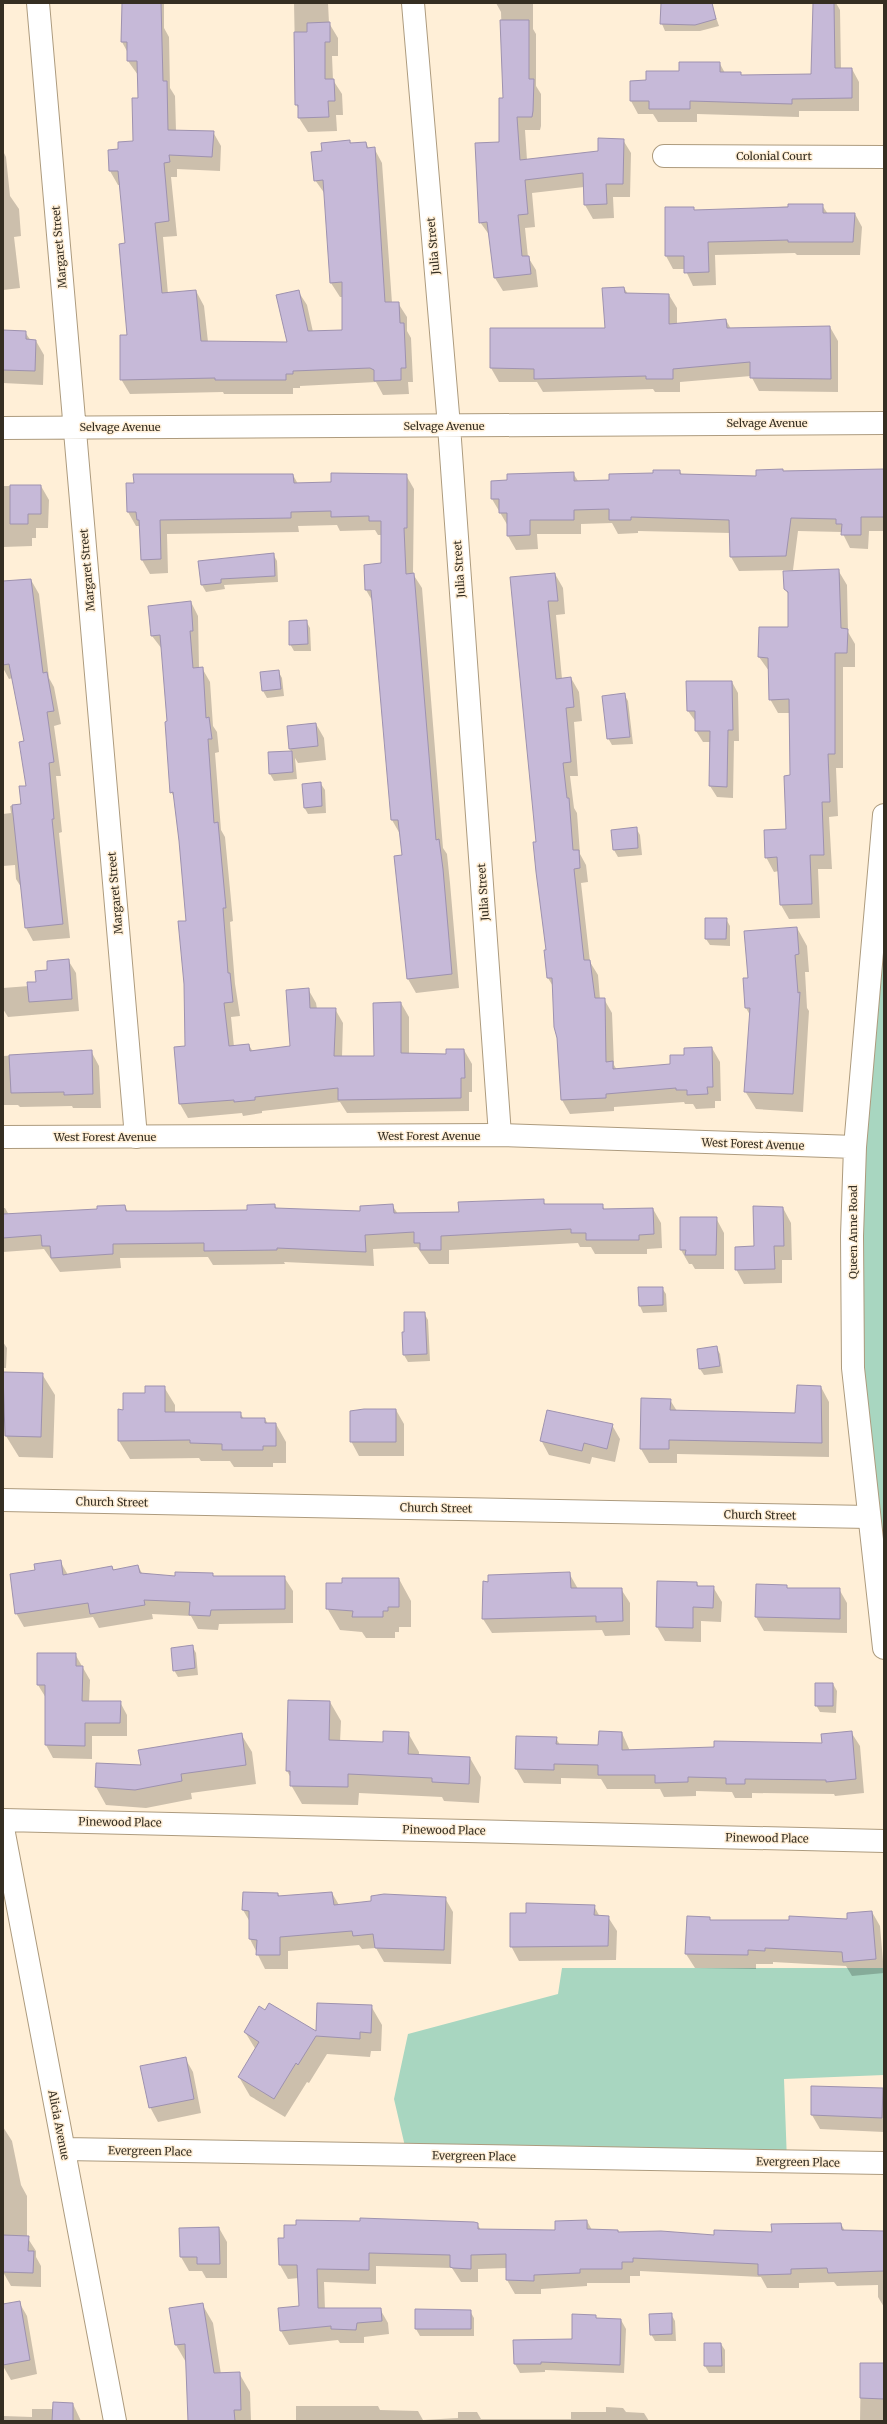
<svg xmlns="http://www.w3.org/2000/svg" width="887" height="2424" font-family="Merriweather,serif">
<style>
.green{fill:#a8d6c0}
.shadow{fill:#0003}
.building{fill:#c6b9d8;stroke:#9e92af}
.lines{fill:none;stroke-linecap:round;stroke-linejoin:round}
.street-casing{stroke:#ad9b7e;stroke-width:24}
.secondary-casing{stroke:#ad9b7e;stroke-width:24}
.street{stroke:#fff;stroke-width:22}
.secondary{stroke:#fff;stroke-width:22}
.labels{text-anchor:middle;dominant-baseline:central;stroke-width:3;stroke-linejoin:round;paint-order:stroke}
.street-label{font-size:11px;fill:#352e22;stroke:#ffefd7}
</style>
<rect width="100%" height="100%" fill="#ffefd7"/>
<path class="green" d="M884,815v833l-31,-280z
M562,1968h322v107l-100,4 3,83 -380,-7 -13,-56 14,-65 150,-40z"/>
<path class="shadow" d="M122,3h42v25l5,9 1,51 5,8 1,35 37,1 8,14 -1,25 -43,-2v8h-6l6,59 -14,1 5,57 28,-3 8,15 4,36 81,1 9,-52 9,14 6,27 30,-1v-34h-3l-9,-14 -6,-89 -10,-14 8,-28 27,-11 1,3 15,-1 3,6 5,-1 8,15 10,140h6l9,14v14l4,7 2,44h-5l1,12 -26,1 -7,-13 -76,4v2h-7v6h-69l-1,-2 -93,2 -9,-15 7,-43 -2,-92 -6,-59h-2l-8,-14 -1,-20 10,-1 15,-8 5,-43 -1,-24 -10,-14v-8l-6,-11z
M294,3h34l1,20 9,15v18h-6l1,24 9,14 1,21h-7l1,16 -29,1 -9,-14v-8l-3,-6z
M496,3h37v26l3,5v52l5,8v32l-1,4h-15l2,30 72,-8 24,-12 8,13 -1,44h-17l1,21 -21,1 -8,-14 -1,-18 -52,6 3,34 -10,1 3,29 8,13 2,17 -35,4 -8,-13 -5,-42 -10,-14 20,-80 4,-43 -3,-87z
M704,3h7l8,23 -19,5h-35l-3,-7z
M814,3h22l4,7 1,59h11l7,13v29h-60v6l-102,-3v8h-39l-5,-8h-15l-7,-13 16,-20 33,-9 40,-8 5,9h15l2,3 70,-1z
M3,151l3,6 4,39 9,13 2,27 -7,1 6,51 -17,2z
M822,205l6,9h27l7,13 -2,28h-63l-2,-2 -80,2 1,30 -23,1 -8,-17h-12l-7,-13 27,-48 2,3z
M884,285v85l-1,-2z
M624,288l4,6 41,1 8,13v16l49,-4 5,9 99,-2 8,14v51l-79,-1 -8,-15 -71,6v10h-25l-2,-3 -110,3 -6,-10h-38l-8,-14v-39h115z
M3,331l22,1 6,9h5l8,14 -1,30 -40,-2z
M884,470v61h-15l-1,18 -18,-1 -8,-16 -44,-1 -5,39 -54,1 -8,-14v-24l-93,-2v2l-20,1 -6,-11 -31,1v10h-44l1,15 -22,1 -8,-14v-10l-16,-27 81,-26 5,8h32l70,-10 2,4 75,2v-6z
M293,475l5,9 34,-1 74,-8 8,14 -1,85 9,14 21,260 4,6 3,29 9,105 -43,5 -8,-14 -13,-122 8,-1 -3,-22 -8,-14 -19,-218 -7,-12 -1,-24 17,-2v-29h-4l-3,-5 -35,1 -3,-6 -39,1 1,6 -132,2 1,39 -18,1 -8,-14 -2,-34h-4l-8,-14 -1,-28z
M3,486h38l8,14 -1,28h-12v10h-4v8l-29,1z
M273,554l4,7 1,21 -54,3 1,4 -19,3 -4,-7z
M838,570l9,15 1,47 7,12v23h-12v101h-7l2,48 -9,1 3,52h-14l2,49 -31,1 -8,-14 -2,-34 -5,1 -8,-15 21,-27 4,-54 -1,-63h-12l-8,-14 -1,-28 -10,-14 1,-29h29v-33l-4,-6z
M555,574l8,14 2,26 -9,1 6,64 9,-1 8,14 3,29 -8,1 4,54h-8l4,32 3,5 3,41 6,11 2,17 -7,1 9,79 8,13 2,24h4l8,14 2,52 3,5 54,-5 14,-9 27,-8 8,14 1,39h-6v7l-19,1 -3,-5h-8l-1,-2 -70,5v4l-44,3 -8,-14 -8,-112 -6,-10 -3,-27h2l-36,-373z
M31,580l8,14 10,84 5,9 7,37 -7,2 7,50h-5l6,56 -3,1 11,105 -37,3 -7,-13 -5,-41 -5,-8 -1,-14 -12,1v-52l8,-1 -1,-7 12,-1 5,-18 -2,-45 -12,-64 -4,1 -6,-11v-72z
M191,602l7,14 1,52h3l8,14 3,44 4,6 2,20 -4,1 6,77 4,7 8,84 -3,1 5,62 5,32 -9,1 3,30 15,-2 4,7 38,-5 17,-58 8,14 1,6h18l8,14 -1,34h33l26,-54 8,14v37l38,1 17,-5 8,14v28h-3v19l-122,2 -7,-11 -78,9v2l-19,3 -1,-3 -54,5 -8,-14 -5,-56 11,-1 1,-125 -12,-124 -4,-6 -3,-70 -6,-73 -10,-13 -3,-29z
M306,621l4,7 1,23h-17l-4,-7z
M278,671l4,7 2,18 -17,2 -4,-7 -2,-18z
M732,682l6,11 1,48h-5l-1,57 -16,-1 -7,-11 1,-44h-8l-7,-11v-9l-8,-11z
M624,694l4,7 5,43 -21,1 -4,-7z
M316,724l8,14 2,22 -28,3 -3,-5 2,21 -23,2 -4,-7 21,-22 -1,-3z
M321,784l4,6 1,23 -18,1 -4,-7z
M636,828l4,7 2,20 -24,2 -4,-7 -2,-20z
M726,919l4,7v20l-20,-1 -4,-6z
M797,928l10,18 2,26h-4l2,36 2,3 -6,101 -47,-3 -11,-18 5,-76 -4,-7 3,-29z
M68,960l8,13 3,38 -71,6 -5,-8v-21l26,-2 8,-3 12,-13z
M91,1051l8,15 2,42h-28l-1,-2 -52,1 -2,-2h-15v-49z
M543,1201l3,4h56l3,5 48,-1 8,14 1,25 -15,1v5h-52l-4,-7h-11l-2,-4 -129,7v14h-20l-12,-17 -44,2 1,17 -90,-4 1,2 -72,1 -5,-8 -88,1 1,10 -61,4 -16,-23 -41,3v-44h2l4,7 89,-5 27,-4 3,6 120,-1 27,-6 2,4 84,3 31,-7 6,9 62,-1z
M783,1208l8,15 1,37h-10v23l-38,1 -8,-15z
M716,1218l8,15v36h-29l-3,-5h-3l-8,-14z
M662,1288l4,6 1,18 -24,1 -3,-7z
M424,1313l4,7 2,41 -22,1 -4,-7 1,-22z
M3,1342l4,6 -1,20h-3z
M716,1347l4,7 3,19 -19,2 -4,-6z
M3,1373l39,1 13,21 -2,63 -34,-1 -13,-21 1,-26 -4,-7z
M164,1387l11,18v8h65l4,6h21l3,5h8l10,18v21h-13v4h-39l-4,-6h-29l-2,-3 -69,1 -11,-18 5,-30 22,-17z
M821,1387l8,15v55l-152,-3v9h-28l-8,-14 29,-49 7,11 119,3z
M396,1410l8,14v32h-45l-8,-15z
M612,1425l8,14 -5,23 -23,-5 -2,7 -41,-9 -8,-15z
M60,1561l8,14 44,-8 2,3 24,-4 5,9 33,2 36,-3 2,3h70l9,14v32l-74,1 -1,6 -20,-1 -7,-13 -39,-2 1,5 -54,9 -6,-11 -69,10 -8,-14 20,-42z
M569,1573l9,16h43l9,14v32l-25,1 -3,-6 -110,3 -9,-14 1,-37z
M399,1579l12,22v26h-12v5h-4v6h-29l-4,-6 -22,-2 -13,-22z
M658,1582l39,1 2,4h14l9,15 -1,20 -20,-1v21l-36,-1 -8,-14z
M786,1586l2,3h51l8,14v30l-83,-2 -8,-14z
M192,1646l4,7 2,22 -20,2 -4,-7z
M38,1654h37l15,26 -1,22h31l7,13v21h-35v23l-39,-1 -7,-13v-47l-8,-13z
M833,1684l4,7 -1,22 -16,-1 -4,-7z
M289,1701l41,1 11,19 -1,21 44,1 24,-10 11,19v4l51,2 11,19 -2,26 -35,-2 -2,-4 -83,-4 -1,12 -56,-1 -11,-19v-7l-4,-7z
M851,1732l9,14 4,47 -29,3 -1,-2 -82,-1v5h-17l-3,-6 -36,-1v5l-32,1 -4,-8h-53l-6,-10 -40,-1v6l-37,-1 -8,-14 1,-31h39l4,7 39,1 23,-13 8,18 193,-7z
M241,1734l11,18 4,32 -65,9 1,6 -46,9 -40,-3 -10,-18 46,-21z
M244,1893l34,1 2,3 52,-4 7,12 106,-7 8,14 -2,52 -67,-2 -8,-14 -14,1 -3,-4 -71,6v18h-23l-15,-30v-17l-7,-12z
M594,1906l6,11h8l9,14 -1,29 -97,1 -8,-15 16,-32z
M872,1912l8,14 4,47 -32,3 -6,-10 -73,-4v2h-17v5l-61,-1 -9,-14 2,-37 21,1 2,3 137,-1z
M371,2006l11,19 -1,26h-10l-1,6 -43,-3 -18,29 -2,-1 -22,35 -35,-21 -11,-19 17,-27 -11,-18 21,-21 51,22z
M185,2058l8,14 8,41 -43,9 -8,-15z
M812,2087l70,2 2,4v39l-64,-3 -8,-14z
M3,2127l9,14 9,44 6,11v41l9,14v6l5,9v21l-30,-1 -8,-14z
M587,2221l5,9 26,1 1,2 96,3 58,-3 68,-9 4,7 39,1v75l-6,-10v-12l-41,1 -3,-4 -35,1v5h-32l-6,-11 -121,-6v5h-10v7h-43v3l-46,3v5h-26l-8,-14v-12l-29,1v13h-17l-9,-14 -76,-2v18l-52,-2 1,27h55l8,14 1,11 -25,3v6h-24l-2,-3 -49,5 -8,-14 -2,-22 21,-2 -1,-29 -11,1 -8,-14 197,-41 4,6 75,1z
M219,2228l8,14v36h-21l-4,-7h-13l-8,-14z
M19,2302l8,14 10,58 -26,6 -8,-14v-61z
M202,2304l11,19 8,51 18,-1 11,19 1,29h-62l-2,-57 -11,-19 -6,-36z
M416,2310l54,1 4,7v18h-54l-4,-7z
M671,2314l4,7 1,20h-21l-4,-7z
M595,2316l2,3 24,1 5,9 -2,44 -79,-3v2l-25,1 -5,-9 -1,-23 59,-1z
M705,2344h16l4,6v23h-16l-4,-7z
M861,2364h23v57h-24z
M73,2404l8,17h-78v-5l29,1v-8h22z
M296,2406h82l2,4 38,1 5,9 35,-2v-6h19l4,7h90v-7h35v-5l17,1 3,4 18,1 5,8h-353z
M771,2420h32l1,1h-33z"/>
<path class="building" d="M122,3h39l2,78h4l1,49 46,1 -2,26 -43,-2 1,7 -6,1 5,58 -14,2 7,70 34,-3 5,51 86,1 -11,-47 23,-5 9,41 34,-1v-48l-12,1 -7,-103 -9,1 -3,-29 11,-1 -1,-8 29,-3v3l16,-1 1,6 8,-1 10,155h14l1,21h4l2,45h-5v12l-27,1v-11l-4,-2 -77,3v3h-7v6h-71v-2l-95,2v-45h7l-8,-91 6,-1 -7,-72h-9l-1,-21 10,-1v-7l15,-1 -1,-43h6l-1,-37h-10v-19h-6z
M661,3h51l4,16 -21,6 -35,-1z
M813,3h21l1,65h17v30l-60,1v5l-102,-3v8h-41v-8h-19v-20l16,-1v-9h33v-9h41v10h21v3l70,-1z
M500,20h29v59h5l-1,32 -1,6h-15l3,43 78,-9v-13l26,1 -1,45h-17l1,20 -23,1 -1,-32 -58,7 3,34 -10,1 4,41h7l2,18 -37,4 -7,-56 -8,1 -4,-80 24,-1v-44h4z
M330,22v20h-5v37h9l1,22h-7l1,16 -31,1v-13h-3l-1,-73h13v-9z
M788,204h35v9h32l-2,29h-65v-2l-80,2 1,30 -25,1v-17h-19v-49h29v3l94,-3z
M624,287l1,6 44,1v30l57,-5 1,9 103,-2 1,53 -81,-1v-16l-77,7v10h-27v-3l-112,3v-10l-44,-1v-40h115l-3,-40z
M3,330l23,1v8l10,1 -1,31 -32,-1z
M783,469v2l101,-2v48h-23v18h-20l1,-11h-6v-5l-45,-1 -5,38 -56,1 -1,-37 -98,-3v3h-22v-11l-35,1v10h-44v15l-23,1v-23h-8v-14h-8v-18l16,-1v-6l67,-2v9l35,-1v-6l44,-1v-3h27v4l76,2v-6z
M331,473l76,1v54h-3l2,46 8,-1 22,267 3,-1 4,30 9,105 -45,5 -13,-123 8,-1 -4,-35h-7l-20,-230h-6l-1,-25 17,-2v-42h-12v-5l-38,1v-6l-40,1v6l-131,2 1,39 -20,1 -2,-40h-2l-1,-8h-9l-1,-29h8l-1,-9h160l1,9 37,-1z
M10,485h31v29h-13v10h-18z
M274,553l1,23 -54,3v4l-20,2 -3,-24z
M839,569l2,59 7,1 -1,24h-12v101h-7l2,48h-8l2,53h-14l2,49 -32,1 -3,-48 -12,1 -1,-28 22,-1 -2,-53 6,-1 -1,-76 -20,1 -1,-42 -10,-1 1,-30h29v-35l-4,-3 -1,-18z
M555,573l3,28h-10l8,78 15,-2 3,30 -8,1 5,54 -8,1 4,35h2l4,52h6l1,18 -6,1 10,91h6l5,38h10l1,64 7,-1v8l57,-5v-9h14v-7l28,-1 1,40h-6l1,7 -21,1v-5h-11v-2l-70,6v4l-45,2 -4,-62 -3,-11 -2,-49h-5l-3,-28h2l-10,-78 -3,-30h3l-26,-265z
M31,579l12,94 4,-1 7,39 -7,1 7,50 -5,1 5,56h-2l11,105 -38,4 -13,-123 9,-1 -2,-18h7l-7,-44 5,-1 -15,-77 -6,1v-84z
M191,601l2,30h-3l3,37 10,-1 3,51 3,-1 3,22h-4l6,84 4,-1 8,86h-3l5,65h2l3,29 -9,1 5,43 20,-2 1,7 40,-5 -4,-56 23,-2 1,20h26l-2,48h40l-1,-53 28,-1v51l45,1v-5h18l1,29h-4v20l-123,2v-12l-83,9v3l-21,2v-2l-55,4 -5,-57 11,-1 -1,-62 -6,-63h8l-7,-80 -6,-49 -3,1 -5,-71 2,-1 -7,-86 -9,1 -3,-30z
M307,620l1,24 -19,1v-24z
M279,670l2,19 -19,2 -2,-19z
M686,681h46l1,49h-5l-1,57 -18,-1 1,-55h-15v-20h-8z
M625,693l5,44 -23,2 -5,-43z
M316,723l2,23 -29,3 -2,-23z
M292,751l1,21 -24,2 -1,-22z
M321,782l1,24 -18,2 -2,-24z
M637,827l1,21 -25,2 -2,-20z
M705,918h22l-1,21h-21z
M797,927l2,27 -4,1 3,38 2,-1 -7,102 -49,-2 6,-84h-5l-2,-30h5l-4,-47z
M69,959l3,40 -43,3 -2,-20h9l-1,-11 12,-1v-9z
M92,1050l1,44 -29,1v-3l-53,1 -2,-38z
M544,1199v5h59v5l50,-1 1,26 -15,1v5h-53v-7h-15v-4l-130,7v14h-21v-7h-6v-11l-49,3 1,17 -89,-4v2l-73,1v-8l-91,1v10l-62,4 -1,-12h-8l-1,-11 -38,3v-24l94,-5v-3l28,-1 1,6h43l78,-1v-5l28,-1v4l85,3v-5l33,-2 1,9 65,-1 -1,-10z
M753,1206l30,1 1,39h-10l1,23 -40,1v-23l19,-1z
M680,1217h37l-1,38h-31l1,-5h-6z
M638,1287h25v18l-24,1z
M404,1312h21l2,42 -24,1 -1,-23h2z
M717,1346l3,20 -21,3 -2,-20z
M3,1372l40,1 -2,64 -36,-1z
M797,1385l24,1 1,57 -153,-3v9h-29l1,-51 30,1 -1,11 125,3z
M145,1386h20v26h76v6h24v5h11v23h-13v4h-41v-6l-32,-1v-3l-72,1v-32l5,1v-17h22z
M364,1409h32v33h-46v-31z
M547,1410l66,14 -6,25 -23,-6 -2,8 -42,-10z
M61,1560l2,15 49,-9 1,4 25,-5 2,8 35,3v-4l38,1v3h72v33l-74,1 -1,6 -21,-1 1,-13 -46,-2 1,5 -55,9 -2,-11 -73,11 -5,-40 25,-4 -1,-6z
M570,1572l1,16h51l1,33 -27,1v-6l-114,3 1,-38 5,1v-7z
M342,1578h57v29h-11v4h-5v6h-31l1,-6 -27,-2v-26h16z
M657,1581l40,1v4h17l-1,22 -20,-1v21l-37,-1z
M756,1584l31,1v3h53v31l-85,-2z
M193,1645l2,23 -22,3 -2,-23z
M37,1653h39v13h7l-1,35h39l-1,22h-35v23l-40,-1v-60h-8z
M815,1683h18v23h-18z
M288,1700l42,1 -1,39 54,2v-11l26,1 -1,22 62,3 -1,27 -37,-2v-4l-84,-4v13l-58,-1v-15h-4z
M599,1731l23,1v18l92,-3v-6l108,2 -1,-9 31,-3 4,48 -30,3v-2l-81,-1v5h-19v-6l-38,-1v5l-33,1v-8h-57v-10l-44,-1v6l-39,-1 1,-33 41,1 -1,7 42,1z
M242,1733l4,32 -65,9 1,7 -47,9 -40,-3 1,-24 45,2 -3,-15z
M243,1892l35,1v3l54,-4 2,13 37,-4v-5l13,-2 62,3 -2,53 -69,-2 -2,-14 -20,2 -1,-5 -72,6v18h-24l1,-15 -8,-1v-28l-7,-1z
M526,1903l69,2 -1,10 15,1 -1,30 -98,1v-34h16z
M872,1911l4,48 -33,3 -1,-10 -77,-4v3l-17,-1v5l-63,-1 2,-38 23,1v3h79v-4l58,3v-6z
M269,2003l47,28 1,-28 55,2 -1,28 -11,-1v7l-44,-3 -18,29 -2,-2 -22,36 -36,-22 21,-35 -15,-10 15,-26 6,4z
M186,2057l8,42 -45,9 -9,-42z
M811,2086l72,2 -1,30 -71,-3z
M360,2218l114,4 4,1v6l77,1v-9l32,-1v9l31,1v2l43,-1 53,4v-5l58,2 -1,-8 70,-1 1,7 42,1v40l-56,2 -1,-5 -36,1v5l-33,1v-11l-125,-6v4h-11v7h-42v4l-46,2v6l-28,-1v-26l-35,1v14l-18,-1 -3,-1v-12l-81,-2v17l-52,-1 1,39h63l1,13 -25,2 -1,7 -25,-1v-3l-51,5 -2,-23 21,-2 -2,-41h-18l-1,-27h6v-13h12v-5l64,1z
M219,2227l1,37h-23v-7h-17l-1,-29z
M3,2235l26,1 -1,15h6l-1,22 -30,-1z
M20,2301l10,59 -27,5v-61z
M203,2303l11,70 26,-1 1,38h-7l1,11h-47l-3,-77 -10,1 -6,-37z
M415,2309l56,1v19h-56z
M672,2313v21l-22,1 -1,-21z
M572,2314l24,1v3l25,1 -1,46 -79,-3v2h-27l-1,-24 59,-1z
M704,2343h17l1,23h-18z
M860,2363h24v36l-24,-1z
M53,2402l20,1v18h-21z"/>
<g class="lines">
<g class="street-casing">
<path id="street" d="M38,3l98,1134
M413,3l36,423 51,709
M664,156l220,1
M3,428l881,-5
M3,1500l866,17
M3,1820l881,21
M3,1828l112,593
M64,2149l820,14"/>
</g>
<g class="secondary-casing">
<path id="secondary" d="M884,815l-29,332 -3,89 1,132 31,280
M3,1137l497,-2 355,12"/>
</g>
<use href="#street" class="street"/>
<use href="#secondary" class="secondary"/>
</g>
<g class="labels">
<g class="street-label">
<text x="774" y="156">Colonial Court</text>
<text transform="translate(433 246) rotate(-95)">Julia Street</text>
<text transform="translate(59 247) rotate(-95)">Margaret Street</text>
<text x="767" y="423">Selvage Avenue</text>
<text x="444" y="426">Selvage Avenue</text>
<text x="120" y="427">Selvage Avenue</text>
<text transform="translate(459 569) rotate(-94)">Julia Street</text>
<text transform="translate(87 570) rotate(-95)">Margaret Street</text>
<text transform="translate(483 892) rotate(-94)">Julia Street</text>
<text transform="translate(115 893) rotate(-95)">Margaret Street</text>
<text x="429" y="1136">West Forest Avenue</text>
<text x="105" y="1137">West Forest Avenue</text>
<text transform="translate(753 1144) rotate(2)">West Forest Avenue</text>
<text transform="translate(853 1232) rotate(-90)">Queen Anne Road</text>
<text transform="translate(112 1502) rotate(1)">Church Street</text>
<text transform="translate(436 1508) rotate(1)">Church Street</text>
<text transform="translate(760 1515) rotate(1)">Church Street</text>
<text transform="translate(120 1822) rotate(1)">Pinewood Place</text>
<text transform="translate(444 1830) rotate(1)">Pinewood Place</text>
<text transform="translate(767 1838) rotate(1)">Pinewood Place</text>
<text transform="translate(59 2125) rotate(79)">Alicia Avenue</text>
<text transform="translate(150 2151) rotate(1)">Evergreen Place</text>
<text transform="translate(474 2156) rotate(1)">Evergreen Place</text>
<text transform="translate(798 2162) rotate(1)">Evergreen Place</text>
</g>
</g>
<rect width="887" height="2424" fill="none" stroke="#352e22" stroke-width="8"/>
</svg>
